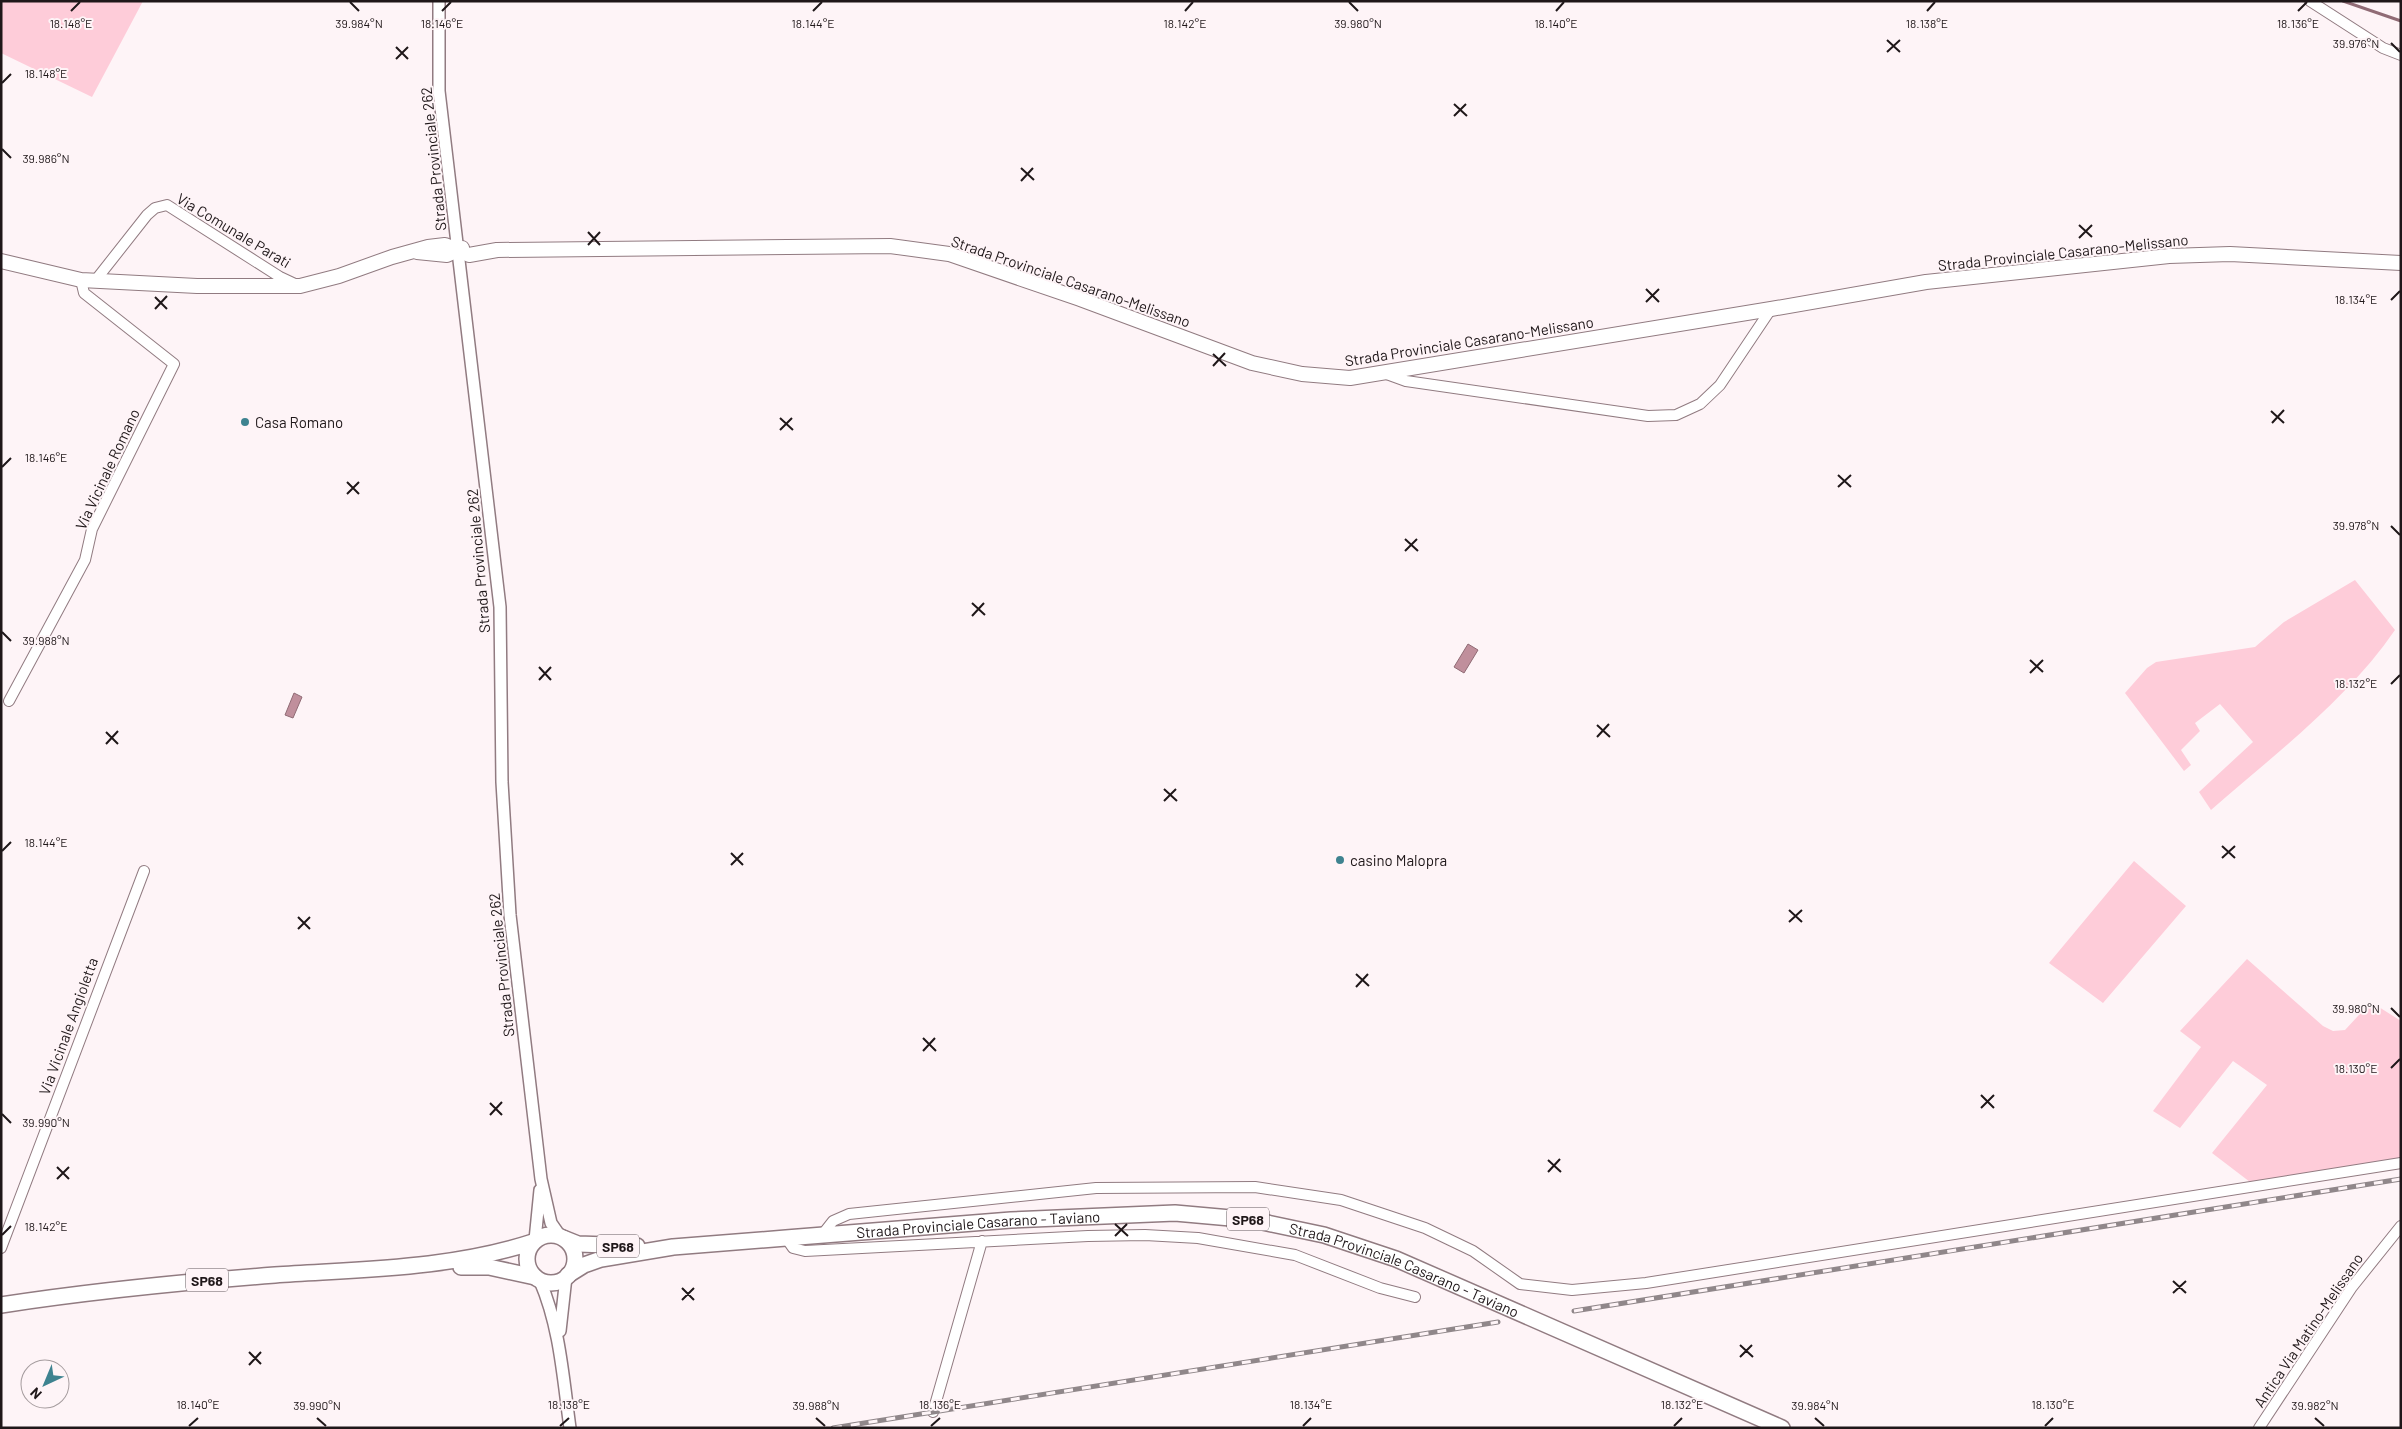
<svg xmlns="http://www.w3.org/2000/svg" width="2402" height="1429" font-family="Barlow,sans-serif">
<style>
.green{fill:#feccd9}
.water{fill:#c08f9c;stroke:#906b75}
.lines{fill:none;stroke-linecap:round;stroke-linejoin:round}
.stream{stroke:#906b75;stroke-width:3}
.minor-casing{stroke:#917b81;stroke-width:12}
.tertiary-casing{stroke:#917b81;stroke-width:14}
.secondary-casing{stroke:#917b81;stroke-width:16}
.primary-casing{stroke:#917b81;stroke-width:18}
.minor{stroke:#fff;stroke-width:10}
.tertiary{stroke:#fff;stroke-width:11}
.secondary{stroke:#fff;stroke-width:14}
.primary{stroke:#fff;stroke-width:15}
.rail-casing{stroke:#90878a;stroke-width:5}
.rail{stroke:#fef4f7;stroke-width:3;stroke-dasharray:9;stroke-linecap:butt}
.ticks{fill:none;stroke:#1f1719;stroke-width:2}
.poi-dot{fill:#3e8390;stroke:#fef4f7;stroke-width:2}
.labels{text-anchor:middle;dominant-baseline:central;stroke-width:4;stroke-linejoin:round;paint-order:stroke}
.shield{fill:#fef4f7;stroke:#62595c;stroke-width:1}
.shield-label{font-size:14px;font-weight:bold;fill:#1f1719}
.street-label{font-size:15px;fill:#1f1719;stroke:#fef4f7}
.poi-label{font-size:15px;fill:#1f1719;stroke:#fef4f7;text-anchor:start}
.ticks-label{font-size:12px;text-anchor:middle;fill:#1f1719;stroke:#fef4f7;stroke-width:4;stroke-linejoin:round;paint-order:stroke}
</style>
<rect width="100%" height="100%" fill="#fef4f7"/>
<path class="green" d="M1,1h142l-51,96 -91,-44z
M2355,580l40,50c-48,70 -120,124 -184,180l-12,-18 54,-50 -33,-38 -25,19 5,8 -19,19 10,15 -7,6 -59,-78 22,-25 9,-6 99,-15 29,-25z
M2134,861l52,45 -83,97 -54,-40z
M2247,959l76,67 10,5 12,-1 26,-28 30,19v137l-151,24 -38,-29 55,-68 -34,-24 -53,67 -27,-17 48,-64 -21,-16z"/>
<path class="water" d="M1468,644l10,6 -14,23 -10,-6z
M294,693l8,4 -9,21 -8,-3z"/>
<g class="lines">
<path class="stream" d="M2343,1l58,20"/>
<g class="minor-casing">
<path id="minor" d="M2310,1l73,47 18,7
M95,281l52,-66 8,-7 12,-3 113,72 17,8
M1384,373l22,8 242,35 28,-1 24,-11 20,-19 51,-76
M9,701l76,-141 7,-31 82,-165 -90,-71 -3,-13
M822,1235l11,-14 16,-7 247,-26 159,-1 86,13 84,28 48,23 47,33 52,6 74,-7 755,-120
M786,1238l7,10 12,3 283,-15 57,-1 53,3 97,17 85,33 35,9
M1,1248l143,-377
M933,1412l49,-171
M2259,1428l93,-141 49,-61"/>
</g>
<g class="tertiary-casing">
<path id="tertiary" d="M439,1v90l61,516 2,175 8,133 31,264 10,44 9,13
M535,1240l5,-50
M540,1281c20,46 23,97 30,147
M560,1331l6,-54"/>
</g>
<g class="secondary-casing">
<path id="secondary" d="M417,252l30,3 11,-5 11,5 28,-5 393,-4 59,8 131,45 172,64 50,11 48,4 421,-69 155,-27 243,-26 61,-2 171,9
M1,261l80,19 116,6h103l39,-10 53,-19 36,-10 17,-2 13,5 4,-2"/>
</g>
<g class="primary-casing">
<g id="primary">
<circle cx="551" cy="1259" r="24"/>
<path d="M563,1238l15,6 59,2"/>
<path d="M461,1267h28l46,10"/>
<path id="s1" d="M568,1275l16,-10 17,-6 72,-12 113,-9 225,-18 164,-7 78,7 71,15 72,24 386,169"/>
<path d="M1,1305c91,-14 183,-23 274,-30 87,-6 175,-6 258,-33"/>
</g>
</g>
<use href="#minor" class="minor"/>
<use href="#tertiary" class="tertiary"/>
<use href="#secondary" class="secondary"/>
<use href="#primary" class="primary"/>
<g class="rail-casing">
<path id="rail" d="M1574,1311l827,-132
M833,1428l665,-106"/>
</g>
<use href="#rail" class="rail"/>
</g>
<path class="ticks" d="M350,2l9,9M1349,2l9,9M71,11l9,-9M442,11l9,-9M813,11l9,-9M1185,11l8,-9M1556,11l8,-9M1927,11l8,-9M2298,11l9,-9M1887,40l13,12M2391,43l9,9M396,47l12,12M1887,52l13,-12M396,59l12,-12M2,83l9,-9M1454,104l13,12M1454,116l12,-12M2,149l9,9M1021,168l13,12M1021,181l12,-13M2079,225l13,12M588,232l12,13M2079,238l13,-13M588,245l12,-13M1646,289l13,13M155,297l12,12M2391,300l9,-9M1646,302l13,-13M155,309l12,-13M1213,354l13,12M1213,366l12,-13M2271,411l13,12M780,418l13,12M2272,423l12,-13M780,430l12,-12M2,467l9,-9M1838,475l13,12M347,482l12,12M1838,487l13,-12M347,494l12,-12M2391,526l9,9M1405,539l13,12M1405,551l12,-12M972,603l13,12M972,616l12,-13M2,632l9,9M2030,660l13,12M539,667l12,13M2030,673l13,-13M539,680l12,-13M2391,684l9,-9M1597,725l13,12M106,732l12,12M1597,737l12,-13M106,744l12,-13M1164,789l13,12M1164,801l12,-12M2222,846l13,12M2,851l9,-9M731,853l12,12M2222,858l13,-12M731,865l12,-12M1789,910l13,12M298,917l12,12M1789,922l13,-12M298,929l12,-12M1356,974l13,12M1356,987l12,-13M2391,1008l9,9M923,1038l13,13M923,1051l12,-13M2391,1068l9,-9M1981,1095l13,13M490,1103l12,12M1981,1108l13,-13M2,1114l9,9M490,1115l12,-13M1548,1160l13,12M57,1167l12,12M1548,1172l12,-13M57,1179l12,-12M1115,1224l13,12M2,1235l9,-9M1115,1236l12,-12M2173,1281l13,12M682,1288l12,12M2173,1293l13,-12M682,1300l12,-12M1740,1345l13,12M249,1352l12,12M1740,1357l12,-12M249,1365l12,-13M317,1418l9,8M816,1418l9,8M1815,1418l9,8M2315,1418l9,8M189,1426l9,-8M560,1426l9,-8M931,1426l9,-8M1303,1426l8,-8M1674,1426l8,-8M2045,1426l8,-8"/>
<g class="poi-dot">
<circle cx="245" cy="422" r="5"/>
<circle cx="1340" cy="860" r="5"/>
</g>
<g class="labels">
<g class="shield">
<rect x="1227" y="1207.5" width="42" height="23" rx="4"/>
<rect x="597" y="1234.5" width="42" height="23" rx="4"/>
<rect x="186" y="1268.5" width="42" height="23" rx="4"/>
</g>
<g class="shield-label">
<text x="1248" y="1219">SP68</text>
<text x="618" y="1246">SP68</text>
<text x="207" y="1280">SP68</text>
</g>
<g class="street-label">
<text transform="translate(433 159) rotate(-96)">Strada Provinciale 262</text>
<text transform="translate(234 230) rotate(31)">Via Comunale Parati</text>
<text transform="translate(2063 252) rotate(-6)">Strada Provinciale Casarano-Melissano</text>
<text transform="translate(1071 281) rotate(19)">Strada Provinciale Casarano-Melissano</text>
<text transform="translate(1469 341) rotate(-9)">Strada Provinciale Casarano-Melissano</text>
<text transform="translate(107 469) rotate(-65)">Via Vicinale Romano</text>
<text transform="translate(478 561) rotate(-95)">Strada Provinciale 262</text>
<text transform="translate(501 965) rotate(-96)">Strada Provinciale 262</text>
<text transform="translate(68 1026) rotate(-70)">Via Vicinale Angioletta</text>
<text stroke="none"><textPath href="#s1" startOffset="416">Strada Provinciale Casarano - Taviano</textPath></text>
<text stroke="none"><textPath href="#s1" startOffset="851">Strada Provinciale Casarano - Taviano</textPath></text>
<text transform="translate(2308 1330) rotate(-56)">Antica Via Matino-Melissano</text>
</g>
<g class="poi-label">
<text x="255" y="422">Casa Romano</text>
<text x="1350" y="860">casino Malopra</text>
</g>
</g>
<g class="ticks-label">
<text x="359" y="28">39.984°N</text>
<text x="1358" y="28">39.980°N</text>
<text x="71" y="28">18.148°E</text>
<text x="442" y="28">18.146°E</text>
<text x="813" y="28">18.144°E</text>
<text x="1185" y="28">18.142°E</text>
<text x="1556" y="28">18.140°E</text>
<text x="1927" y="28">18.138°E</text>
<text x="2298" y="28">18.136°E</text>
<text x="2356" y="48">39.976°N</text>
<text x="46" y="78">18.148°E</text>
<text x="46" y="163">39.986°N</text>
<text x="2356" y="304">18.134°E</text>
<text x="46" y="462">18.146°E</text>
<text x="2356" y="530">39.978°N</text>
<text x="46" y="645">39.988°N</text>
<text x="2356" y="688">18.132°E</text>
<text x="46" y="847">18.144°E</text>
<text x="2356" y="1013">39.980°N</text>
<text x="2356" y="1073">18.130°E</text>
<text x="46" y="1127">39.990°N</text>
<text x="46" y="1231">18.142°E</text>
<text x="198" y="1409">18.140°E</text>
<text x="569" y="1409">18.138°E</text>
<text x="940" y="1409">18.136°E</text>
<text x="1311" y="1409">18.134°E</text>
<text x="1682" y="1409">18.132°E</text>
<text x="2053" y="1409">18.130°E</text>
<text x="317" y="1410">39.990°N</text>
<text x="816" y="1410">39.988°N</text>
<text x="1815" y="1410">39.984°N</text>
<text x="2315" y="1410">39.982°N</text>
</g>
<rect width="2402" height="1429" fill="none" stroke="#1f1719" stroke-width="5"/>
<g transform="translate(45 1384) rotate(224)"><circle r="24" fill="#fef4f7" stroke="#a59c9e"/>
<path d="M0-4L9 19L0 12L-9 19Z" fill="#3e8390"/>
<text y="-8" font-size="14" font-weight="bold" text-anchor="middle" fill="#1f1719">N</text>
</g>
</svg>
